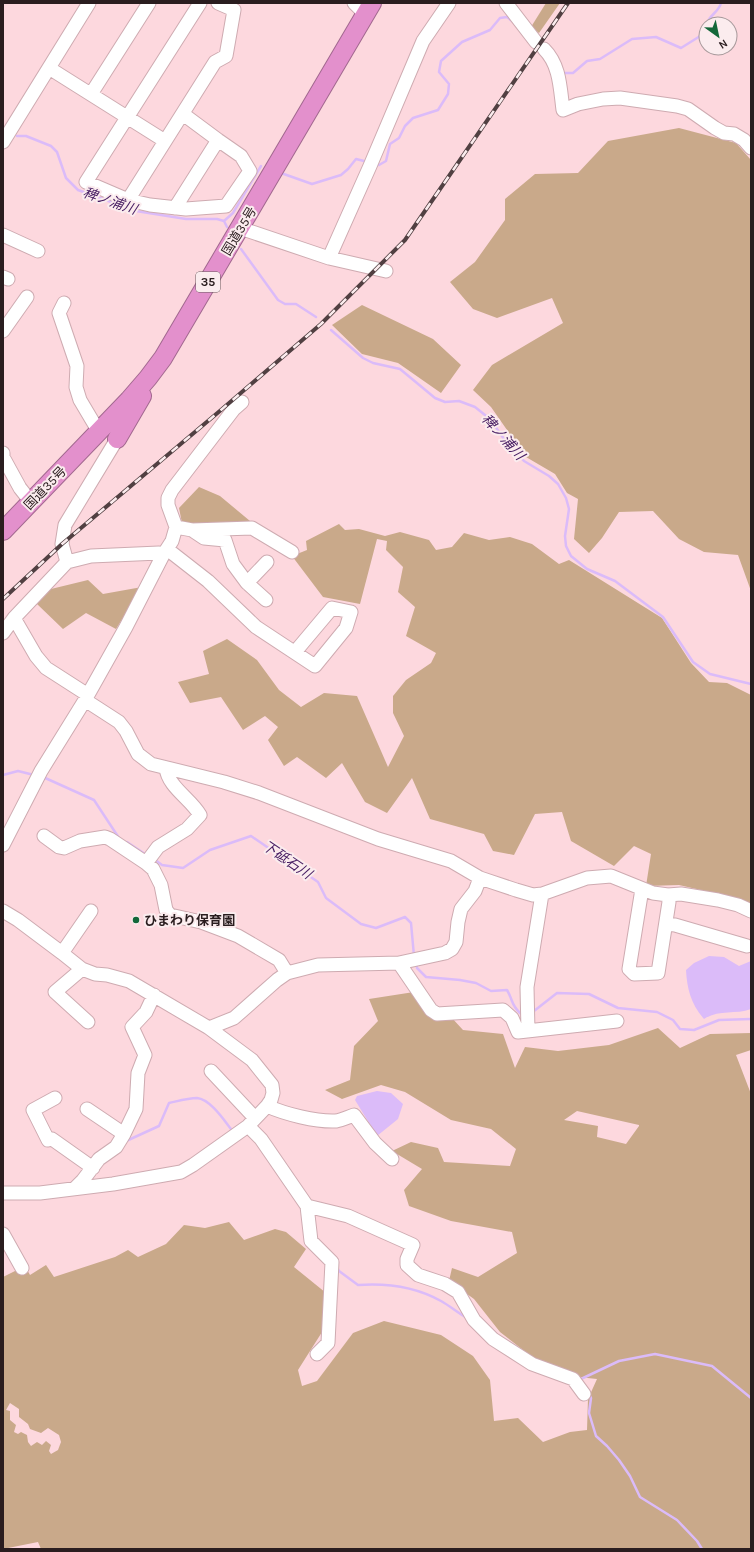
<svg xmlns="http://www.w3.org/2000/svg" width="754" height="1552" font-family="Karla,'Noto Sans JP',sans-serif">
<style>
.green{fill:#c9a98a;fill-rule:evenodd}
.water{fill:#dbbbf9}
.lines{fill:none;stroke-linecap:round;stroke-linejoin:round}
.stream{stroke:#dbbbf9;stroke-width:2.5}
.minor-casing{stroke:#ceabb1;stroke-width:15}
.highway-casing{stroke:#a2688f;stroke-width:20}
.minor{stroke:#fff;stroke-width:13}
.highway{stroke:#e390cc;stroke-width:18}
.rail-casing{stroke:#514042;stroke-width:4}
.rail{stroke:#fbecee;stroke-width:2.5;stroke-dasharray:8;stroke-linecap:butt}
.poi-dot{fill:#136739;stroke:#fbecee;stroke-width:1.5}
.labels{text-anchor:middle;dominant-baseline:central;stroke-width:4;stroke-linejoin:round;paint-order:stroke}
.shield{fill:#fbecee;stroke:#695b5d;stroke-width:1}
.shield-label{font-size:12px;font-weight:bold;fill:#2a1d1f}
.street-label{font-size:13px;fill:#2a1d1f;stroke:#fbecee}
.poi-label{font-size:13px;font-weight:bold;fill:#2a1d1f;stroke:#fbecee;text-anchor:start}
.water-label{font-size:14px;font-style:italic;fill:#451b61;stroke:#fbecee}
</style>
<rect width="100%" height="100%" fill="#fdd8de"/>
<path class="green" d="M546,3h14l-21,30 -8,-6z
M679,128l57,15 15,17v431l-13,-36 -34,-3 -25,-13 -26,-28 -34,1 -17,26 -13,15 -15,-14 4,-40 -11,-6 -12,-19 -29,-17 -35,-50 -18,-17 19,-25 71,-42 -11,-25 -55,20 -24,-9 -23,-27 25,-20 30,-42v-21l30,-25 43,-1 30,-32z
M362,305l71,34 28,26 -20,28 -43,-30 -36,-9 -30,-29z
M199,487l21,9 30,25 -10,14 -32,2 -26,-14 -3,-15z
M339,524l6,6 14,-1 26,7 15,-4 29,8 7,10 16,-3 12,-14 25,7 21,-3 22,7 27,20 10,-4 93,58 29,45 18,19 18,1 24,12v212l-33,-13 -39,-9 -33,1 5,-32 -17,-8 -20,20 -43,-25 -9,-29 -27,2 -21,41 -21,-4 -9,-17 -54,-15 -18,-41 -25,35 -22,-11 -23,-39 -16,15 -29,-21 -13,9 -16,-26 10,-13 -13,-11 -22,14 -22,-33 -31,6 -12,-21 31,-8 -6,-23 24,-12 30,21 22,30 22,17 23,-14 33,3 31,71 16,-31 -11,-23v-17l13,-16 25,-17 5,-10 -30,-17 9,-29 -17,-15 5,-25 -17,-17 1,-9 -10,-2 -17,65 -37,-7 -31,-41 15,-6 -1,-9z
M88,580l15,14 39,-7 -26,42 -30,-16 -23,16 -26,-25 14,-15z
M414,992l37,25 12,13 40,4 12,34 10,-21 33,4 51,-6 49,-17 22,20 30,-14 41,-1v17l-15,5 15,39v455h-710l-3,-7 -35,7v-272l22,-11 5,9 16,-10 8,12 61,-20 13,-7 10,7 28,-13 18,-19 21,3 24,-6 15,18 31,-11 11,3 20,17 -12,18 37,30 -2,24 -31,49 4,16 15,-5 36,-48 31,-12 57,14 32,21 17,24 4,41 24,-3 25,24 27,-10 17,-2 1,-31 9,-20 -19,-2 -46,-20 -32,-25 -26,-33 -25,-18 3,-13 26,9 39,-24 -5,-21 -61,-11 -42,-15 -5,-16 18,-21 -30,-18 19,-9 27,6 6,14 66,4 6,-17 -25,-20 -40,-9 -46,-28 -24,-7 -39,14 -17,-9 25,-10 4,-34 24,-25 -9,-22zM577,1111l62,14v1l-13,18 -29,-7 1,-11 -34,-6zM10,1403l9,6v8l9,7 2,5 11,4 7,-5 11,7 2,7 -3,8 -7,4 -2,-3 2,-6 -5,-4 -4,4 -5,-3 -6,4 -3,-4 -1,-7 -6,-3 -3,2 -4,-2 2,-7 -6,-5v-9l-4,-1z"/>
<path class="water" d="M709,956l15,1 15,9 12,-5v48c-16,6 -32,0 -47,10 -13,-15 -17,-30 -18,-49l8,-7z
M377,1091l14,2 12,11 -5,15 -21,17 -22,-36 2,-4z"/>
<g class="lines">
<path class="stream" d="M707,24c2,-9 12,-12 14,-21
M564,73h9l14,-12 13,-2 32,-20 24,-2 25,11 24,-15 1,-6
M17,136h9l25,10 6,6 9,26 12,12 58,21 50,8h31l7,2 3,6
M375,164l4,1 7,-4 4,-17 9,-6 6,-12 8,-8 25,-8 10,-16 1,-10 -10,-12 2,-11 21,-19 28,-12 10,-12 7,-1 5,4
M281,173l31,11 29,-9 7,-6 8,-10 12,3
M224,221l9,-8 28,-47
M241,249l37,51 7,4h11l20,13
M331,330l32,28 10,5 27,6 35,29 10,4 14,-1 16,6 15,12 14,20 20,22 25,15 9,8 8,14 3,11 -4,27 1,10 5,10 16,13 28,12 48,36 30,45 17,12 41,10
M3,775l15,-4 16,4
M43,777l51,23 25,38
M127,842l21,14
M154,859l8,6 21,3 27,-18 41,-14 67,46 8,16 35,26 15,4 29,-11 6,6 3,33
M416,963l1,5 9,9 34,3 16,3 15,8 16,-1c6,10 4,15 13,23l4,-1
M531,1011h3l23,-18 32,1 29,14 39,4 16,8 7,9 14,1 25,-10 32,-1
M124,1142l35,-16 10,-23c9,-2 19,-5 28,-5 13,1 27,22 34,31
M337,1267l2,4 19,14c28,-2 58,2 83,16 9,5 17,12 26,17
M581,1379l38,-18 36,-7 57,12 39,32
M589,1394l2,4 -2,15 7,23 11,10 12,14 11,16 10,21 37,23 20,21 5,8"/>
<g class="minor-casing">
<path id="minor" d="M200,3l-114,179 42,18 22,5 36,4 40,-3 24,-35 -9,-15 -23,-16
M354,3l12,12
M506,3l30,39
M544,49c16,16 16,38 19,61l15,-6 25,-5 17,-1 57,8 11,3 27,19 9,5 10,1 10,6 7,8
M49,68l116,73
M91,94l58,-91
M3,142l86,-139
M128,200l87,-138 11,-6 8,-46 -16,-7
M175,208l43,-68 -35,-26
M240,228l89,30 57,13
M3,235l35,16
M329,258l41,-92 53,-125 26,-38
M3,277l5,2
M64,303l-5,10 18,53 -1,21 4,13 19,32
M3,331l24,-34
M3,453v4l17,31 11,14
M176,527l16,3 12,8 21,2 8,24 14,19 20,-21
M192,530l60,-2 40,24
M167,549l41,32 48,46 59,39 31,-38 5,-16 -19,-4 -37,44
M67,562l-5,-18 3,-19 52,-86 1,-8
M247,583l19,17
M14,618l22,38 10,12 42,27
M3,633l11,-15 53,-56 24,-6 68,-3 4,2
M85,700l34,22 7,9 12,23 13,10 73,18 35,11 119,46 73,22 29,17 36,12 17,5 9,-1 45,-16 24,-2 42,17 15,2 13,-1 37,6 20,5 13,6
M44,836l15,11 5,1 16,-7 25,-4 5,2 36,24 7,6 8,16 5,25 4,5 31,7 37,14 41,24 8,13
M3,845l38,-74 44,-71 41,-73 37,-72 9,-14 4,-14 -8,-22v-7l4,-8 62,-81 8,-7
M146,863l12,-16 29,-18 13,-14c-9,-16 -32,-28 -34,-47
M642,889l-13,80 5,5 24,-1 11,-71 -1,-7
M3,911l15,9 44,33 20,16 13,5 12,1 22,6 80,47 43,32 20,25 1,8 -2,7 -4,6 -19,20 -55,39 -12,7 -68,12 -73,9h-37
M666,924l9,1 72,21
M62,953l29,-42
M399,963l32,47 6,4 66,-4 9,8 6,14 99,-11
M82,969l-27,23 33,30
M209,1028l25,-10 43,-38 10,-7 31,-8 81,-2 46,-10 7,-4 4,-7 2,-20 3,-13 14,-18 5,-13
M528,1031l-1,-44 15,-93
M211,1071l44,47
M55,1098l-22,12 15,30 4,-1 41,29
M267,1106c18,8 49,16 69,15 6,-1 12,-4 18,-6l21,28 17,16
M87,1109l37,25
M248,1126l13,13 46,67 41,10 65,29 -6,14v6l11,10 27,9 13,8 16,28 19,19 39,25 41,15 11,15
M75,1188l8,-8 16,-21 17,-12 8,-13 12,-25 2,-36 7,-18 -13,-28 14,-15 8,-17
M307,1206l4,35 21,21 -4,81 -11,11
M3,1234l19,34"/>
</g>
<g class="highway-casing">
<path id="highway" d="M117,439l25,-43
M3,531l126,-131 19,-22 15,-20 209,-355"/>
</g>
<use href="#minor" class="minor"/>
<use href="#highway" class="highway"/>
<g class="rail-casing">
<path id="rail" d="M3,599l59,-55 159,-134 100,-86 84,-84 163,-237"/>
</g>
<use href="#rail" class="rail"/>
</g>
<circle class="poi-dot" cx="136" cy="920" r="4"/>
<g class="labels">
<rect class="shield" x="196" y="272" width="24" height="20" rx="3"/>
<g class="shield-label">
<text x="208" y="282">35</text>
</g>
<g class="street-label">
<text transform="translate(239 231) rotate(-59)">国道35号</text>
<text transform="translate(45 488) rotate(-46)">国道35号</text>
</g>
<g class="poi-label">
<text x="144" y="920">ひまわり保育園</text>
</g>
<g class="water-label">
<text transform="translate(110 201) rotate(19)">稗ノ浦川</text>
<text transform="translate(503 437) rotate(48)">稗ノ浦川</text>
<text transform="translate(287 860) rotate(34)">下砥石川</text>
</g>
</g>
<rect width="754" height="1552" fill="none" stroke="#2a1d1f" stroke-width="8"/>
<g transform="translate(718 36) rotate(147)"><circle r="19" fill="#fbecee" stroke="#a7999b"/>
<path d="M0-3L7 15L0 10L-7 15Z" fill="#136739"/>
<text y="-6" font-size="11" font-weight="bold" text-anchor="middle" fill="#2a1d1f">N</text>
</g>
</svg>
